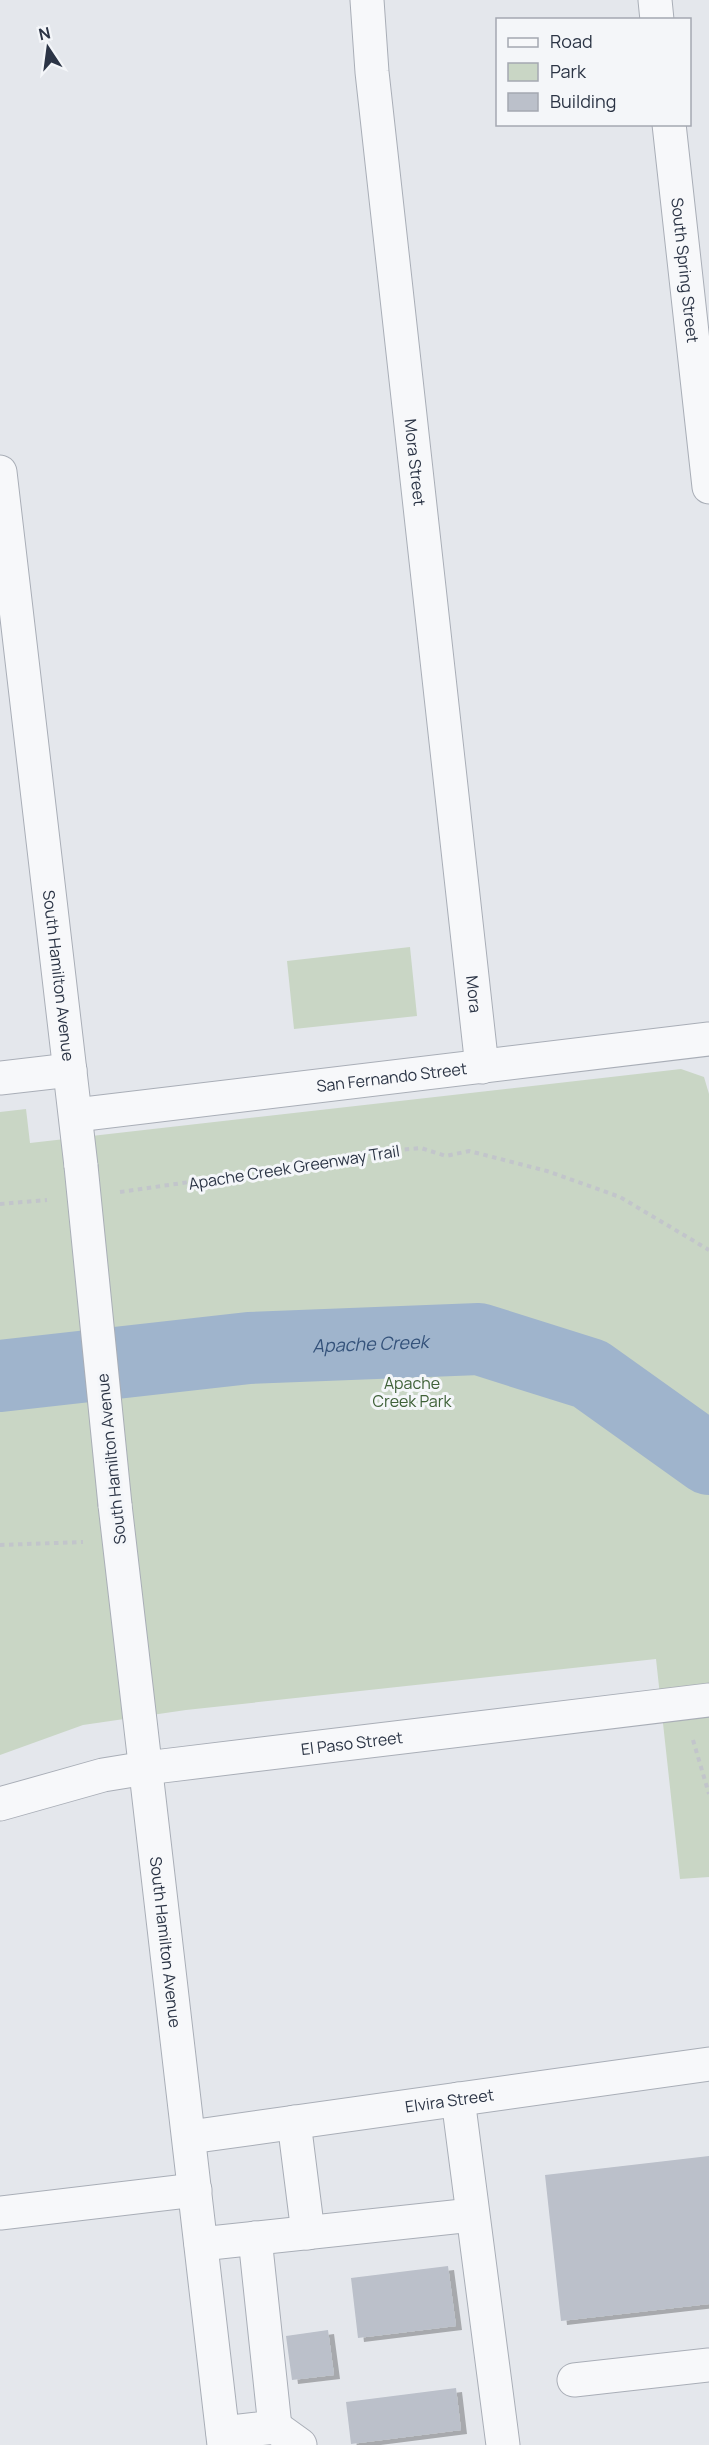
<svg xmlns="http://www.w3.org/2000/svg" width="709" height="2445" font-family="Manrope,sans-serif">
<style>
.green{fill:#c9d6c5}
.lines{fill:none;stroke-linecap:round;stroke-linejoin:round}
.river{stroke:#9fb4cc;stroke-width:72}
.building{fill:#bbc0ca;filter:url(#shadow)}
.minor-casing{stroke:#a9aeb7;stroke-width:35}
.path{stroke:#c2c5cb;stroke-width:4;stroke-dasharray:4.5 4.5;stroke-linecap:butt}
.minor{stroke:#f7f8fa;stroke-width:33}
.minor-bridge-casing{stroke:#a9aeb7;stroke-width:35;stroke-linecap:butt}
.minor-bridge{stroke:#f7f8fa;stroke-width:33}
.labels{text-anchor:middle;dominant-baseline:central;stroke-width:6;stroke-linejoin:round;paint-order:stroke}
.street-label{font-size:16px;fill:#2b3445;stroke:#f4f6f9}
.park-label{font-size:16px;fill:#3f6138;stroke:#f4f6f9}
.water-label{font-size:18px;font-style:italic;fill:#34527a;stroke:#f4f6f9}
</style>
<defs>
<filter id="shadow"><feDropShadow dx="6" dy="4" stdDeviation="0" flood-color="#0004"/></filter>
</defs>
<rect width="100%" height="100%" fill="#e4e7ec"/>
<path class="green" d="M410,947l7,69 -123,13 -7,-68z
M681,1069l23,8 5,17v783l-29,2 -24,-220 -470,51 -103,15 -83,30v-643l26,-3 4,34z"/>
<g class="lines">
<path class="river" id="s1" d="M0,1376l249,-28 230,-9 111,35 119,85"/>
</g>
<path class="building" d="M709,2156v148l-148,17 -16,-146z
M448,2266l8,60 -98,12 -7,-60z
M328,2330l6,45 -42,5 -6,-44z
M456,2388l5,42 -110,14 -5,-42z"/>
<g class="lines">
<g class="minor-casing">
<g id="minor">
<path id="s2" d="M367,0l5,72 110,995"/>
<path d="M655,0l2,20"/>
<path id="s3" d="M669,124l40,363"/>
<path id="s4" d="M0,472l81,694"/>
<path d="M0,1078l70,-8"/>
<path id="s5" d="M76,1115l633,-76"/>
<path id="s6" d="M115,1505l109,940"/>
<path id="s7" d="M0,1804l103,-29 43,-7 563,-68"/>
<path d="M458,2099l45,346"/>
<path d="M294,2122l14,111"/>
<path id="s8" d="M190,2137l519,-73"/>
<path d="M0,2213l195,-23"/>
<path d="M201,2244l271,-29"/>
<path d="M574,2380l135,-15"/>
<path d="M275,2427l25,18"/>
<path d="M223,2433l52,-6 -20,-189"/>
</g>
</g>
<path class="path" d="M120,1192l153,-22 80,-16 68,-6 25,8 23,-5 78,20 73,26 89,53
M0,1204l47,-4
M0,1545l83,-3
M693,1740l16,54"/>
<use href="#minor" class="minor"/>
<g class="minor-bridge-casing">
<path id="minor-bridge" d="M81,1166l34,339"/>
</g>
<use href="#minor-bridge" class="minor-bridge"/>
</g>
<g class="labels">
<g class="street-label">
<text stroke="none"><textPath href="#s3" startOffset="147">South Spring Street</textPath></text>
<text stroke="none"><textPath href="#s2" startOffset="465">Mora Street</textPath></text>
<text stroke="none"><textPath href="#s4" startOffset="507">South Hamilton Avenue</textPath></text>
<text stroke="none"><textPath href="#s2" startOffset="1000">Mora</textPath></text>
<text stroke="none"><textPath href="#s5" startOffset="318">San Fernando Street</textPath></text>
<text transform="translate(294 1167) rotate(-9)">Apache Creek Greenway Trail</text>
<text transform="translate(111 1459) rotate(-96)">South Hamilton Avenue</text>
<text stroke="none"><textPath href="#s7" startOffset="358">El Paso Street</textPath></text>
<text stroke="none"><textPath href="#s6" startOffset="440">South Hamilton Avenue</textPath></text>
<text stroke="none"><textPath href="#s8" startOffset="262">Elvira Street</textPath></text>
</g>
<g class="park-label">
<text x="412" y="1383">Apache<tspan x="412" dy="18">Creek Park</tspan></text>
</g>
<g class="water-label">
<text stroke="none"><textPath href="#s1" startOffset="372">Apache Creek</textPath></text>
</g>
</g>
<rect x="496" y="18" width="195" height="108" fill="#f4f6f9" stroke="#a4a8b1" stroke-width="1.5"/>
<rect x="508" y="38" width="30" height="9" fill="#f7f8fa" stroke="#a4a8b1" stroke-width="1.5"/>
<text x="550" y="48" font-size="18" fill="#2b3445">Road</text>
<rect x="508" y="63" width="30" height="18" fill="#c9d6c5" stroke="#a4a8b1" stroke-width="1.5"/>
<text x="550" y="78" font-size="18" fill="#2b3445">Park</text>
<rect x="508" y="93" width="30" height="18" fill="#bbc0ca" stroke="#a4a8b1" stroke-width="1.5"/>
<text x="550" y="108" font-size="18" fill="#2b3445">Building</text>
<g transform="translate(48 48) rotate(347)" stroke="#f4f6f9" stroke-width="4.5" paint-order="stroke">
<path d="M0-4.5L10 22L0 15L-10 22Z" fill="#2b3445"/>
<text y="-9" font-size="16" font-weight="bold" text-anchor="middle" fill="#2b3445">N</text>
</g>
</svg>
